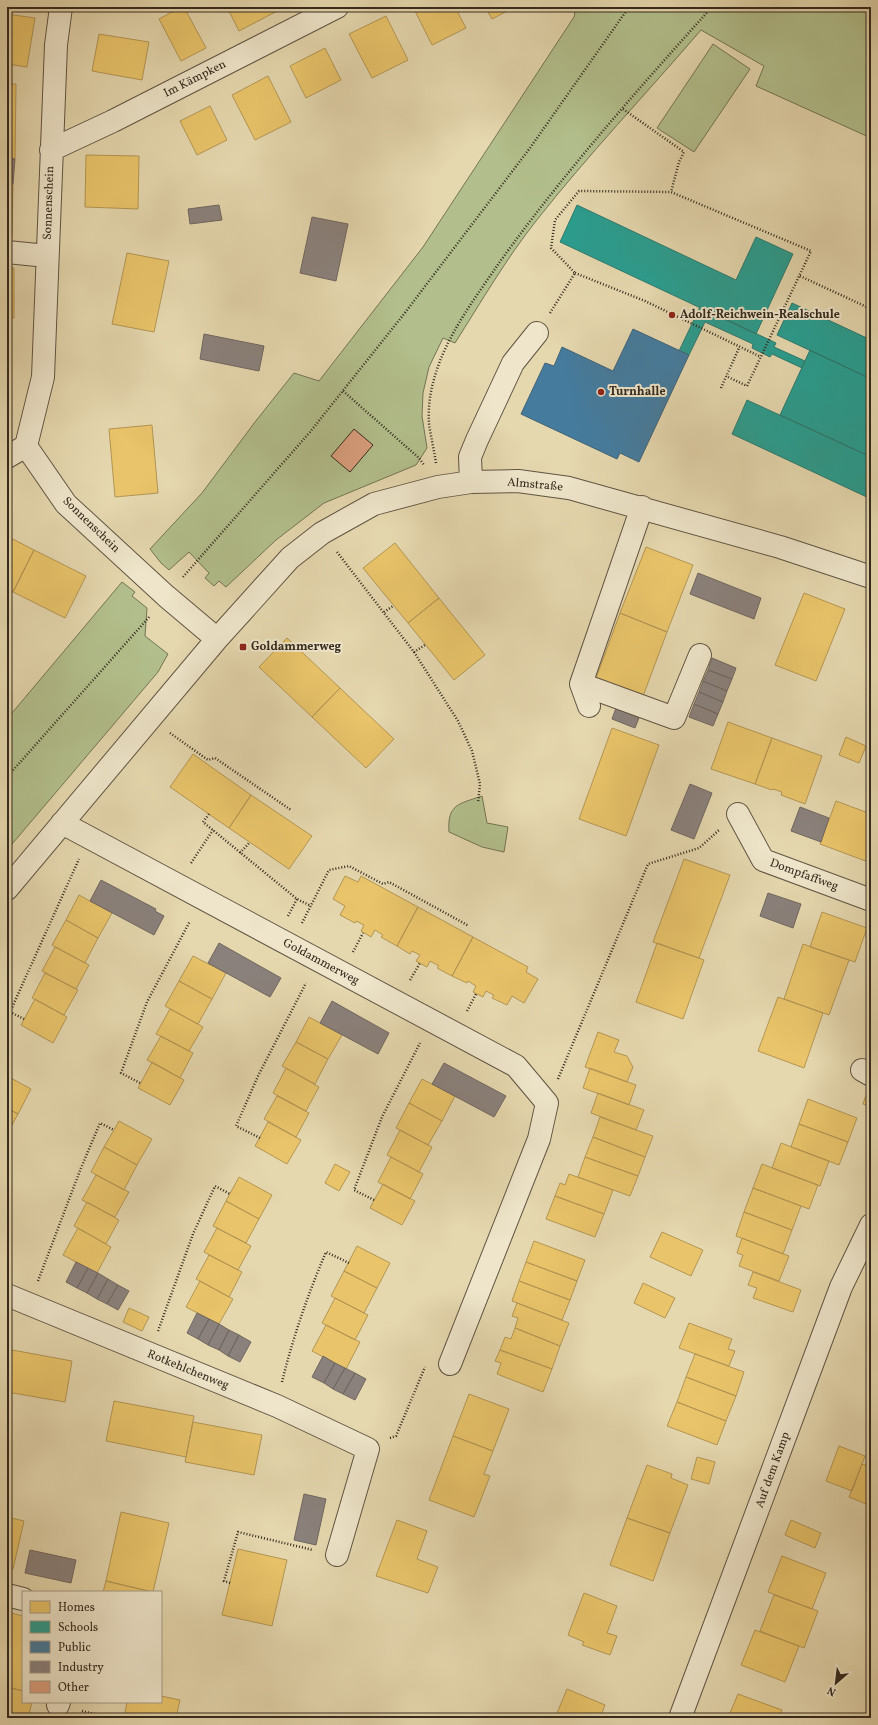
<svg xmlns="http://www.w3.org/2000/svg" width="878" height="1725" font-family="Vollkorn,serif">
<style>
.green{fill:#b2bf8c;stroke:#737456}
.homes{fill:#e9c46a;stroke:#b39654}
.schools{fill:#2a9d8f;stroke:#2d7a6d}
.public{fill:#457b9d;stroke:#406377}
.industry{fill:#8a817c;stroke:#706760}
.building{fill:#dca07f;stroke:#342a1f}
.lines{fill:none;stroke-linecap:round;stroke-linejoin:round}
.minor-casing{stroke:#605543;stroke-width:24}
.path{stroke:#342a1f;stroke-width:2.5;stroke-dasharray:1 2;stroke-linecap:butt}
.minor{stroke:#eee5ca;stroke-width:22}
.poi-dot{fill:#8f2418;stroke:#eee5ca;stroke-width:1.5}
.labels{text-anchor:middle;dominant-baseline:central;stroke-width:4;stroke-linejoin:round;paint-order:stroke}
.street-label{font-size:12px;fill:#342a1f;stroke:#eee5ca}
.poi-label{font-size:12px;font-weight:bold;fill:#342a1f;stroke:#eee5ca;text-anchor:start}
</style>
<rect width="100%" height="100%" fill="#e5d7ae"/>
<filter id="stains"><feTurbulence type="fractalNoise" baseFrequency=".005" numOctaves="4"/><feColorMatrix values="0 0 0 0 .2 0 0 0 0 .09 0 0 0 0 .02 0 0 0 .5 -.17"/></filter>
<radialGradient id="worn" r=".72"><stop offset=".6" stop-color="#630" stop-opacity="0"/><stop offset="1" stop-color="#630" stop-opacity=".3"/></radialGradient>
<path class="green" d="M576,7h295v131l-115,-52 8,-20 -63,-36c-55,64 -113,125 -165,191 -30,38 -55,81 -81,122l-12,-5 -14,29 -6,26 -1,23 5,32 -11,17 -92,38 -48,37 -50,47 -7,-6 -5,5 -9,-8 4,-5 -20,-21 -20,18 -8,-7 -11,-14 52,-56 53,-71 39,-49 25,8 104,-134 151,-230z
M713,44l37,25 -56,83 -37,-24z
M122,582l13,10 -3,4 15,12 -2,28 23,18 -10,18 -151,178v-131z
M482,796l5,27 21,4 -4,25 -22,-5 -33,-15c-2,-28 10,-28 33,-36z"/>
<path class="homes" d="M181,7h3l22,41 -25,13 -22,-42z
M227,7h58l-46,24z
M413,7h42l11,21 -34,17z
M485,7h30l-23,12z
M7,14l28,4 -8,49 -20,-3z
M386,16l22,44 -36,18 -23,-44z
M99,34l50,8 -7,38 -50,-9z
M325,48l16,32 -35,18 -16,-32z
M268,76l23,46 -36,18 -23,-45z
M7,84h9l-1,75 -8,-1z
M210,106l17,34 -30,15 -17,-34z
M86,155l53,1 -1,53 -53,-2z
M7,184h6l-1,51h-5z
M127,253l42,8 -15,71 -42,-8z
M7,268h7v50h-7z
M152,425l6,68 -43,4 -6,-68z
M7,536l27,14 -21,42 -6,-3z
M395,543l44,55 -31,25 -45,-55z
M646,547l47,18 -26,67 -47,-19z
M34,550l52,26 -21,42 -52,-26z
M804,593l41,16 -29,72 -41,-16z
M439,598l46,57 -31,25 -46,-57z
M620,613l47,19 -25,67 -47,-18z
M287,638l53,50 -28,29 -53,-50z
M871,680v18l-5,-2z
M340,688l54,51 -28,29 -54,-51z
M728,722l44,16 -17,46 -44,-15z
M612,728l47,17 -33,91 -47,-17z
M846,737l20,9 -7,17 -20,-8z
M772,738l50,18 -17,48 -24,-9 1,-3 -9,-3 -1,1 -17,-6z
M193,754l58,41 -22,33 -59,-41z
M251,795l61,41 -23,33 -60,-41z
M836,801l35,13v49l-51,-19z
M684,859l46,16 -31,83 -46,-16z
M345,876l13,6 3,-6 57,31 -21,39 -16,-9 2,-2 -8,-5 -4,7 -10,-6 3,-6 -8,-4 -1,2 -15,-8 5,-9 -12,-7z
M79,895l33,18 -14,25 -32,-18z
M418,907l55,30 -21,39 -15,-8 2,-2 -9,-5 -3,6 -11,-6 4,-6 -8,-4 -2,3 -13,-8z
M822,912l45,16 -12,34 -45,-15z
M66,920l32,18 -13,25 -33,-18z
M473,937l55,30 -2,5 12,7 -14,24 -12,-7 -5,9 -15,-7 2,-3 -8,-4 -3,6 -10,-5 3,-6 -8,-5 -1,2 -15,-7z
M657,943l47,17 -21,59 -47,-17z
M803,944l46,16 -20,55 -45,-16z
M55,947l34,18 -13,24 -34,-18z
M193,956l33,17 -14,26 -33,-18z
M45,973l33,17 -14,25 -32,-17z
M179,981l33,18 -14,25 -33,-18z
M778,997l45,16 -19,55 -46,-17z
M35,999l32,18 -14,26 -32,-18z
M170,1009l33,18 -14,24 -33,-17z
M309,1017l33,18 -14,24 -32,-17z
M598,1032l21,8 -5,12 13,4 6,11 -6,15 -42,-15z
M161,1036l32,17 -13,25 -33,-18z
M296,1042l32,17 -13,25 -33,-18z
M152,1062l32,18 -14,25 -32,-17z
M286,1068l33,19 -13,24 -33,-18z
M590,1068l46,17 -7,20 -46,-17z
M7,1076l24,13 -13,25 -11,-6z
M422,1079l33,17 -13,25 -33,-18z
M598,1093l46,17 -8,20 -45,-17z
M866,1095l5,1v11l-8,-3z
M277,1096l32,17 -13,24 -32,-18z
M808,1099l49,19 -9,24 -49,-18z
M409,1103l33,18 -14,24 -32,-17z
M7,1108l11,6 -11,20z
M600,1117l53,19 -8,21 -52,-20z
M119,1121l33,18 -15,26 -33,-18z
M268,1122l33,18 -14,24 -32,-18z
M799,1124l49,18 -9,23 -48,-18z
M400,1130l32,17 -13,25 -32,-17z
M593,1137l52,20 -7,19 -53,-19z
M781,1143l48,18 -9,25 -48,-18z
M104,1147l33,18 -13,25 -33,-18z
M391,1157l32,17 -13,25 -32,-17z
M585,1157l53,19 -8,20 -52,-19z
M335,1164l15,8 -11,19 -14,-8z
M762,1164l56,21 -9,24 -56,-21z
M569,1174l44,16 -9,24 -49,-18 5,-13 5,2z
M96,1175l33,17 -14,25 -33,-17z
M239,1177l33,18 -13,24 -33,-18z
M383,1184l32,17 -13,24 -32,-17z
M753,1188l48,18 -9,24 -48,-18z
M555,1196l49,18 -9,23 -49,-18z
M226,1201l33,18 -13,24 -33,-17z
M87,1202l32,18 -13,24 -32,-18z
M744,1212l48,18 -9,24 -47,-18z
M78,1228l33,19 -14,26 -34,-18z
M217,1228l34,18 -13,24 -34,-18z
M662,1232l41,18 -12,26 -41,-19z
M742,1238l47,18 -10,25 -40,-15 4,-11 -6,-2z
M534,1241l51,19 -8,21 -51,-19z
M357,1246l33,17 -13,25 -33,-17z
M209,1255l33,17 -13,25 -33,-18z
M526,1262l51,19 -7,19 -51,-19z
M344,1271l33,17 -13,25 -33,-17z
M753,1272l48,18 -8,22 -40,-14 4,-10 -9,-3z
M200,1281l33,18 -14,25 -33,-17z
M519,1281l51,19 -8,20 -50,-19z
M643,1283l32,15 -10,20 -31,-15z
M335,1298l33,17 -13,25 -33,-17z
M517,1303l52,20 -9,23 -45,-18 3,-10 -6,-2z
M129,1308l20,9 -7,14 -19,-9z
M689,1323l43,16 -4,10 7,2 -6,15 -50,-18z
M326,1325l34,17 -14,27 -34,-18z
M515,1328l45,18 -8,23 -52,-19 5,-13 6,2z
M7,1349l65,12 -7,41 -58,-10z
M500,1350l52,19 -9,23 -46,-18 4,-11 -6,-2z
M695,1354l49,18 -8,24 -50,-19z
M686,1377l50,19 -10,25 -49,-19z
M469,1394l40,15 -16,42 -40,-15z
M114,1401l80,15 -8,41 -80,-16z
M677,1402l49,19 -9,24 -50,-19z
M193,1422l69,13 -8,40 -69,-13z
M453,1436l40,15 -9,23 6,2 -16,41 -45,-17z
M839,1446l26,10 -13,35 -26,-10z
M697,1457l18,5 -6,22 -18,-5z
M862,1464l9,3v39l-22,-9z
M647,1465l25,9 -1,4 17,7 -18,48 -43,-15z
M121,1512l48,11 -16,69 -47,-11z
M7,1517l17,4 -11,48 -6,-1z
M627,1518l43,15 -17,48 -43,-16z
M397,1520l30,11 -10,28 21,8 -10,26 -52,-17z
M791,1520l30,13 -6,15 -30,-13z
M238,1549l49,11 -15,66 -50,-11z
M782,1556l44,17 -14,36 -44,-17z
M106,1581l46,11h-49z
M584,1593l33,13 -10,27 10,3 -7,19 -28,-10 2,-3 -16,-7z
M774,1595l44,16 -14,37 -44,-17z
M7,1612l16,4v75l-16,-4z
M755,1630l44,16 -14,36 -44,-17z
M7,1687l16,4v11h9l-4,16h-21z
M567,1689l38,16 -5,13h-45z
M738,1694l44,16 -3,8h-51z
M161,1696l19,4 -4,18h-52l3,-16h34z"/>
<path class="schools" d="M577,205l159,75 20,-43 37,17 -37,80 -196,-92z
M792,303l79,37v39l-94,-44z
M700,307l76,36 -2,4 31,14 -3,7 -30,-14 -2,3 -18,-9 1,-4 -48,-22 -16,33 -10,-4z
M810,350l61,29v78l-91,-42z
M747,400l124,57v42l-139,-65z"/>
<path class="public" d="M633,329l56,26 -50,107 -19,-9 -3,6 -96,-45 24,-51 9,3 8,-19 51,24z"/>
<path class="industry" d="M7,158l8,1 -2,25h-6z
M219,205l3,15 -32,4 -2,-15z
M312,217l36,7 -12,57 -36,-8z
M204,334l60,12 -5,25 -59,-12z
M698,573l63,25 -7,21 -64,-25z
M7,589l5,3 -5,11z
M712,658l24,10 -4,11 -24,-9z
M708,670l24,9 -5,12 -24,-10z
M703,681l24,10 -4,11 -24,-10z
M699,692l24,10 -5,12 -24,-10z
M694,704l24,10 -5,12 -24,-9z
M616,708l23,10 -4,10 -23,-9z
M690,784l22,9 -18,46 -23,-9z
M800,807l29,11 -8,24 -30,-11z
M101,880l55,29 -1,2 9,5 -10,19 -64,-34z
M768,893l33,11 -8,24 -33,-12z
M219,943l62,35 -11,19 -62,-34z
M332,1001l57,32 -11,21 -58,-31z
M444,1063l62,33 -12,21 -62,-33z
M76,1262l12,6 -11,20 -11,-6z
M88,1268l10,5 -11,20 -10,-5z
M98,1273l10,6 -11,20 -10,-6z
M108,1279l10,6 -11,19 -10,-5z
M118,1285l11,6 -11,19 -11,-6z
M197,1313l12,6 -11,20 -11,-6z
M209,1319l10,5 -11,21 -10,-6z
M219,1324l10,6 -10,20 -11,-5z
M229,1330l10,5 -11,21 -9,-6z
M239,1335l12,7 -11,20 -12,-6z
M323,1356l12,7 -11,20 -12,-6z
M335,1363l10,5 -12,21 -9,-6z
M345,1368l10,5 -12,21 -10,-5z
M355,1373l11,6 -11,21 -12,-6z
M304,1494l22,5 -10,46 -22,-5z
M30,1550l46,10 -5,23 -46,-10z"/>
<path class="building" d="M354,429l19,16 -23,27 -19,-16z"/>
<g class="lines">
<g class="minor-casing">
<path id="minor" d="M61,7l-5,38 -13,332 -17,69 40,58 100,92 51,43
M51,150l62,-29 224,-114
M7,252l40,4
M7,457l19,-11
M471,482l-1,-25 7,-17 36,-77 24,-30
M581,684l93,34 26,-63
M589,706l-8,-22 61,-177
M738,814l25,46 108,40
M62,823l454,243 31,37 -8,36 -89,225
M7,889l210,-250 73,-81 32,-25 52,-29 64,-17 33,-5 47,-1 51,7 211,59 91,30
M862,1070l9,5
M7,1295l270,111 91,43 -31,106
M7,1595l16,4
M58,1705l1,-3
M680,1718l161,-431 30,-62"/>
</g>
<path class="path" d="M623,109l61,43 -5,10 -8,30
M575,273l70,28 116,56
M800,276l71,33
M550,313l25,-40 -24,-25 4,-28 24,-29 92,1 140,59 -64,135 -21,-10
M721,388l18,-40
M343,391l76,67 5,7
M436,463c-2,-13 -5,-26 -7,-39 -1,-16 1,-33 6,-48 11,-40 41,-79 64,-113 64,-89 139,-174 213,-256
M337,552l77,100 11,-7
M183,577l127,-145 94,-118 126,-166 99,-141
M384,612l9,-6
M414,652l44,69 14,30 8,33 -2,19
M170,733l38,27 7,-2 76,52
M7,777l143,-161
M209,814l-6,8 94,77 14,7
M240,853l10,-11
M191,863l22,-33
M288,916l9,-17
M302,923l27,-53 20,-4 34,18 6,-2 80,44
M353,952l10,-19
M410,980l10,-17
M467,1011l9,-17
M24,1019l-14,-7 69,-153
M558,1079l90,-215 51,-16 20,-18
M140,1083l-19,-10 26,-71 43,-81
M260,1138l-24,-12 22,-50 48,-93
M374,1200l-20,-10 28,-73 38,-74
M38,1281l43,-113 19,-45 14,7
M158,1331l35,-97 22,-48 15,8
M282,1382c11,-45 26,-88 44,-130l23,11
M390,1438l6,-2 29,-69
M230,1583l-6,-2 14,-49 75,18
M82,1711l29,7"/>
<use href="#minor" class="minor"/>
</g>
<g class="poi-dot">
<circle cx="672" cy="315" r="4"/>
<circle cx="601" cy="392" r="4"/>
<rect x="239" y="643" width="8" height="8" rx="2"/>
</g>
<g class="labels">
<g class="street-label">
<text transform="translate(195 79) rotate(-27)">Im Kämpken</text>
<text transform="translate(49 203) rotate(-88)">Sonnenschein</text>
<text transform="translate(535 485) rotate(5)">Almstraße</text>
<text transform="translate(91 525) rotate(44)">Sonnenschein</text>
<text transform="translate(804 875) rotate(20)">Dompfaffweg</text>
<text transform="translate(321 962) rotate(28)">Goldammerweg</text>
<text transform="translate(188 1370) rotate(22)">Rotkehlchenweg</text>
<text transform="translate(773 1470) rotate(-70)">Auf dem Kamp</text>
</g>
<g class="poi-label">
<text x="680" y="315">Adolf-Reichwein-Realschule</text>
<text x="609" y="392">Turnhalle</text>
<text x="251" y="647">Goldammerweg</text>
</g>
</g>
<rect width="878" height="1725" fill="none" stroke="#e5d7ae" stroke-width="24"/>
<rect x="8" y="8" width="862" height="1709" fill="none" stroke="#342a1f" stroke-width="2"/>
<rect x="12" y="12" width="854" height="1701" fill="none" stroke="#342a1f"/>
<rect x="22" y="1591" width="140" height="112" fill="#eee5ca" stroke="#a49a86"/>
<rect x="30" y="1601" width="20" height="12" fill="#e9c46a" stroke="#a49a86"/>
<text x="58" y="1611" font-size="12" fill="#342a1f">Homes</text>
<rect x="30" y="1621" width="20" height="12" fill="#2a9d8f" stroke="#a49a86"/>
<text x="58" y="1631" font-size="12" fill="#342a1f">Schools</text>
<rect x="30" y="1641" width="20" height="12" fill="#457b9d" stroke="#a49a86"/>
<text x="58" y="1651" font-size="12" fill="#342a1f">Public</text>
<rect x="30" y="1661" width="20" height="12" fill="#8a817c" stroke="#a49a86"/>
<text x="58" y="1671" font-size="12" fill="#342a1f">Industry</text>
<rect x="30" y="1681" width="20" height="12" fill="#dca07f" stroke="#a49a86"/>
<text x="58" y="1691" font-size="12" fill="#342a1f">Other</text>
<g transform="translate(836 1683) rotate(208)" stroke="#eee5ca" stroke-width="3" paint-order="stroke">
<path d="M0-3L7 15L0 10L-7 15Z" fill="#342a1f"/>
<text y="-6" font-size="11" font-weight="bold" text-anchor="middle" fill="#342a1f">N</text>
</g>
<rect width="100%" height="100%" filter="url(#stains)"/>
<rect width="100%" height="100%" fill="url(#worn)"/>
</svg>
